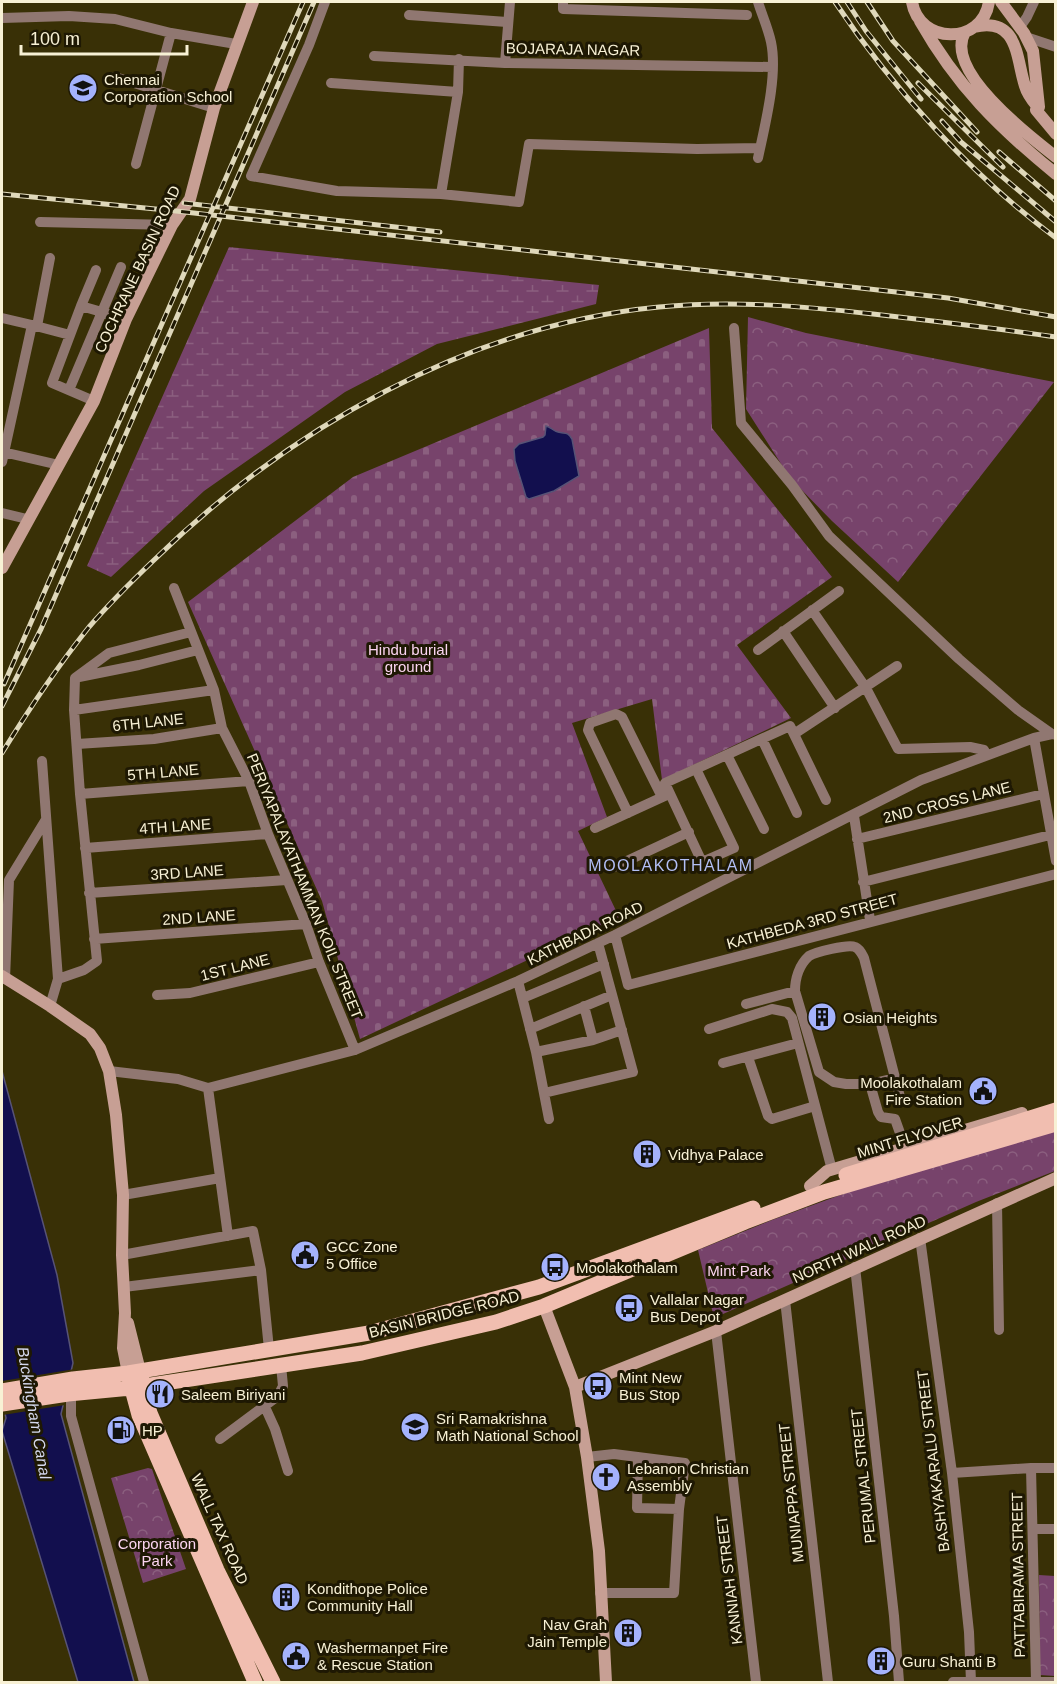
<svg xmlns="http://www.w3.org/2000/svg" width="1057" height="1684" font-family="Helvetica,sans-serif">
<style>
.wetland{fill:url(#wetland-marsh)}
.cemetery{fill:url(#cemetery-stones)}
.park{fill:url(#park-crowns)}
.water{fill:#120f4e;stroke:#575376;stroke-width:1.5}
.pier{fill:#393006}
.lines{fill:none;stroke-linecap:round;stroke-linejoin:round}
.street{stroke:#907771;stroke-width:10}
.secondary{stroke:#c79f94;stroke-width:12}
.primary{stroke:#f1beb0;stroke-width:15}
.rail-casing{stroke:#dfd8ba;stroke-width:5}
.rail{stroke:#1e1803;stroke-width:3;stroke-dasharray:9;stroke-linecap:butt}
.labels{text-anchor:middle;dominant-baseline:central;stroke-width:6;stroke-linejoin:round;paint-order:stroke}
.street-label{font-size:15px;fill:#f8f1d5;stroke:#1e1803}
.poi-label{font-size:15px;fill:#f8f1d5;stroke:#1e1803;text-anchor:start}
.park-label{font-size:15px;fill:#fcd5f1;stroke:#1e1803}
.neighbourhood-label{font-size:16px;letter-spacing:1.5px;fill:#b3bff6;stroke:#1e1803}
.water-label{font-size:16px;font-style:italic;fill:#d4d8ed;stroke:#1e1803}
</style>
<defs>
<pattern id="wetland-marsh" width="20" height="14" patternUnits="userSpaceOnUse" patternTransform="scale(1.5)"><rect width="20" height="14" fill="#77436b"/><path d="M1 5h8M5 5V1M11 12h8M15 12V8" fill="none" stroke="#8b5f7f"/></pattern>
<pattern id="cemetery-stones" width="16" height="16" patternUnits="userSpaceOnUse" patternTransform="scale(1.5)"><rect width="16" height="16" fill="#77436b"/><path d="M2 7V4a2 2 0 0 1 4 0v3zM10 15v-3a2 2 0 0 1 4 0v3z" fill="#8b5f7f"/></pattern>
<pattern id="park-crowns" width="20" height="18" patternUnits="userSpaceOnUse" patternTransform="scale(1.5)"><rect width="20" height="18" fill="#77436b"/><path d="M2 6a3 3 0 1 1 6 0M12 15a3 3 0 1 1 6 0" fill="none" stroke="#8b5f7f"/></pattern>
</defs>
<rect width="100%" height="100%" fill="#393006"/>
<path class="wetland" d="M229,247l370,38 -3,19 -159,40 -92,48 -141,99 -93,86 -24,-11z"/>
<path class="cemetery" d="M709,328l3,100 120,149 -95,68 54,73 -129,62 -10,-81 -80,24 35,94 -29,14 41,86 -259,122 -38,-138 -134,-299 165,-125z"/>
<path class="park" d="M748,317l58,16 248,49 -156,200 -66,-61 -42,-43 -44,-69z
M1055,1131v40l-79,31 -262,116 -16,-68 74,-30 93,-34z
M148,1468l4,1 34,100 -43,14 -32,-105z
M1039,1575l16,1v100l-15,-1z"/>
<path class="water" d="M546,426c5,1 7,5 12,6 7,2 9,-1 14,7l7,37 -25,15 -25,8 -3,-2 -11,-36 -1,-12 5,-5 24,-7 2,-2z
M2,1071l55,204 16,88 -12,51 73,268h-56l-76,-251 4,-13 -4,-20z"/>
<path class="pier" d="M75,1369l-10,36 -62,10 -1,-34z"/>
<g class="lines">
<path class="street" d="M325,2l-16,43 -58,131 86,15 104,3 78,8 10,-58 168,5 63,-1
M563,2v7l184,6
M758,2c4,13 10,26 13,40 7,33 -6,83 -13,116
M409,15l98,7
M2,18l67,-2 46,3 56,14 65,11
M1020,27l7,-10 7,-15
M1026,37l30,10
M374,56l131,7 267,4
M505,63l5,-61
M115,77l99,31
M331,83l127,9
M136,164l35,-131
M441,194l17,-102 1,-33
M40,222l132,3
M81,306l15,-36
M2,318l30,7
M37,326l13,-68
M734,328l7,95 51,62 37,51 130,123 59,51 34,24
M69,390l52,-123
M94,401l-42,-18 29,-77 45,13
M3,452l56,13
M2,462l30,-137 38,10
M2,513l25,6
M174,588l40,102 8,38 27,53 19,53 38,90 13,38 36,88
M812,610l54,78 32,61 72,-2 14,3 3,5
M783,631l52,77
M758,650l81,-59
M79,677l60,-12 59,-15
M74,710l140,-20
M794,734l103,-68
M1034,738l22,123
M762,739l35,74
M77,744l77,-5 68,-11
M727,755l37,74
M42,761l16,218 -8,27
M696,769l38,79 -32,14 -37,-79 125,-57 36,74
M80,794l169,-13
M628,813l-40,-83 2,-7 26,-9 6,3 40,80
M854,816l16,104
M595,828l72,-33
M857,839l186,-45
M85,848l183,-14
M614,867l75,-35
M863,882l187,-47
M89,893l198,-13
M615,935l13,50c142,-36 284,-75 428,-111
M94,939l212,-15
M5,979l4,-99 36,-59
M58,979l26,-9 13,-9 -17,-167 -6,-84 1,-32 34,-25 82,-21
M518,981l18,71 13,67
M795,991c0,-12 4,-26 14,-35 6,-4 39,-12 46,-9 5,2 7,7 9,11l36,139
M157,995l33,-2 129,-31
M523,998l81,-34
M746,1004l49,-13 24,81 15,10 12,2h24l8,28 3,5 14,2 10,28
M584,1006l9,34
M530,1029l82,-34
M709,1029l63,-20 15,3 5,6 40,152
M536,1052l57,-12 29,-10
M748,1057l20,59 4,3 43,-13
M723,1063l75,-20
M109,1071l69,8 30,9 147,-38 163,-69 97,-46 306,-155 113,-42 18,-4 4,1
M870,1084l25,-6
M208,1088l20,148
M544,1093l89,-21 -35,-129
M123,1195l97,-17
M997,1203l2,127
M920,1238l32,235 17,159 2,50
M122,1255l131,-24 8,39 8,79
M855,1267l39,349 5,66
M124,1287l137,-17
M785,1300l43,382
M716,1331l40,351
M71,1393v23l73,266
M265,1407l10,22 13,42
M220,1439l58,-43 5,-10 -2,-21
M587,1457l27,-3 71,9 -6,46 -5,84h-74
M638,1457l-1,51 42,1
M1031,1468l5,213
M952,1473l79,-5h25
M1033,1529h23
M953,1682h103"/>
<path class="secondary" d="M912,2c7,42 70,44 77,0
M1001,2l23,31 9,18 6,56
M920,21c37,65 78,106 136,153
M974,27c45,-11 42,32 51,59 2,7 7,14 12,20l-1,4 20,24
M965,32c-22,38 65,105 91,125
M2,568l92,-167 32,-82 46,-94 18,-26 24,-91 39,-106
M2,976l48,30 40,28 10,14 9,23 7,44 7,80 -1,60 3,58 -2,35 5,25
M810,1186l17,-15 195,-58
M544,1306l31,81 12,70 12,94 7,131
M128,1323l12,48
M575,1387l141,-56 340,-153"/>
<path class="primary" d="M846,1175l210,-65
M141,1376l9,37 67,157 56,112
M129,1378l10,37 116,267
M2,1391l71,-12 55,-6 241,-40 170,-46 214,-79
M2,1404l66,-10 63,-6 231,-35 134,-31 48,-16 201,-84 79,-30 232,-68"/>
<g class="rail-casing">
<path id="rail" d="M835,2c57,86 137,174 221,236
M847,2l19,29 55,68
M867,2l26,39 84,91
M918,83l85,84
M942,121l19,21 95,80
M999,152l57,49
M2,194l174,17 720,81 52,6 108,19
M184,203l256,29
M4,684l299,-682
M2,706l39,-77 273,-627
M2,753c27,-44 55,-86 87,-126 20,-23 42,-45 64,-66 135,-132 316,-236 506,-254 72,-7 142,-1 214,7 61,7 122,14 183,23"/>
</g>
<use href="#rail" class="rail"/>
</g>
<defs>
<g id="school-disc" transform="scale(1.5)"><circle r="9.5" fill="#a4b2fc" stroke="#1e1803"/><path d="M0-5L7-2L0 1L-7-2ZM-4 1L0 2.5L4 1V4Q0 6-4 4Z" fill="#111"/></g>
<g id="building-disc" transform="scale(1.5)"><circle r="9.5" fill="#a4b2fc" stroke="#1e1803"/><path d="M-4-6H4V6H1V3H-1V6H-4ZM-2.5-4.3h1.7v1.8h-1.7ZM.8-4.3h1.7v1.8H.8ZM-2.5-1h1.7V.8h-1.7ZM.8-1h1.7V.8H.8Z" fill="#111"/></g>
<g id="civic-disc" transform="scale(1.5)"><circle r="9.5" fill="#a4b2fc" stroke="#1e1803"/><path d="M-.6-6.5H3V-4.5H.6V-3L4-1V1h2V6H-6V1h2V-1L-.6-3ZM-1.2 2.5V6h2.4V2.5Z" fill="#111"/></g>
<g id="bus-disc" transform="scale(1.5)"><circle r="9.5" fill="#a4b2fc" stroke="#1e1803"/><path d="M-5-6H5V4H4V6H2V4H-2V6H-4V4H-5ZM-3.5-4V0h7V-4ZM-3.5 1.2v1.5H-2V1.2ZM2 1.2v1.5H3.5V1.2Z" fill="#111"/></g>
<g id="restaurant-disc" transform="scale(1.5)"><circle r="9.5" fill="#a4b2fc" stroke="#1e1803"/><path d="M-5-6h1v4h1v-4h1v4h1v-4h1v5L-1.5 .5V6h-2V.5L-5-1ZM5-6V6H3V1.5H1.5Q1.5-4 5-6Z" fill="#111"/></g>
<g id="fuel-disc" transform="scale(1.5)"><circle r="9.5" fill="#a4b2fc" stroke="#1e1803"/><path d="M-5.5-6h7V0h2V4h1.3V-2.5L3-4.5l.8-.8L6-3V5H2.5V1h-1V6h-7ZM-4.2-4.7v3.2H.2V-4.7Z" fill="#111"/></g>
<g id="church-disc" transform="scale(1.5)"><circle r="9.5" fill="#a4b2fc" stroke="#1e1803"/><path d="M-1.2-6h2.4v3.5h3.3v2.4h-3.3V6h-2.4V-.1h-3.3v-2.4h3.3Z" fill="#111"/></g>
</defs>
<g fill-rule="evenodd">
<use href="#school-disc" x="83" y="88"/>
<use href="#building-disc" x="822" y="1017"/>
<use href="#civic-disc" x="983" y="1091"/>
<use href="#building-disc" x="647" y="1154"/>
<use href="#civic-disc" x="305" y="1255"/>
<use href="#bus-disc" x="555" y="1267"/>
<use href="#bus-disc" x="629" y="1308"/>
<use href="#bus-disc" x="598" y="1386"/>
<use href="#restaurant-disc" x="160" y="1394"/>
<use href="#school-disc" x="415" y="1427"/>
<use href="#fuel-disc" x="121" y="1430"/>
<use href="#church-disc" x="606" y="1477"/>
<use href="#building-disc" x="286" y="1597"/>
<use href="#building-disc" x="628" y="1633"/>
<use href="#civic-disc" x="296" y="1656"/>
<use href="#building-disc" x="881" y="1661"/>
</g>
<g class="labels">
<g class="street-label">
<text transform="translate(573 49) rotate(1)">BOJARAJA NAGAR</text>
<text transform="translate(137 269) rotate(-65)">COCHRANE BASIN ROAD</text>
<text transform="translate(148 722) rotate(-6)">6TH LANE</text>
<text transform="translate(163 772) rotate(-5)">5TH LANE</text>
<text transform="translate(947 802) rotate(-14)">2ND CROSS LANE</text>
<text transform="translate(175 826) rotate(-4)">4TH LANE</text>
<text transform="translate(187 872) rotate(-4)">3RD LANE</text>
<text transform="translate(305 886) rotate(68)">PERIYAPALAYATHAMMAN KOIL STREET</text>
<text transform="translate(199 917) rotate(-4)">2ND LANE</text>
<text transform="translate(812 921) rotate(-15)">KATHBEDA 3RD STREET</text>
<text transform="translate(585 933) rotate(-26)">KATHBADA ROAD</text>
<text transform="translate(235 967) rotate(-14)">1ST LANE</text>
<text transform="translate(910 1137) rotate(-17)">MINT FLYOVER</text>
<text transform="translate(859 1249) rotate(-24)">NORTH WALL ROAD</text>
<text transform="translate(444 1314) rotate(-14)">BASIN BRIDGE ROAD</text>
<text transform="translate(933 1461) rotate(-97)">BASHYAKARALU STREET</text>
<text transform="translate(863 1476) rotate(-96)">PERUMAL STREET</text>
<text transform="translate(791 1493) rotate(-96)">MUNIAPPA STREET</text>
<text transform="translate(220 1529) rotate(66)">WALL TAX ROAD</text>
<text transform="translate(1018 1575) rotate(-91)">PATTABIRAMA STREET</text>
<text transform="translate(729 1580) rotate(-97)">KANNIAH STREET</text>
</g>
<g class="poi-label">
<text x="104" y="79">Chennai<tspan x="104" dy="17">Corporation School</tspan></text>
<text x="843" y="1017">Osian Heights</text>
<text x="962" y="1082" text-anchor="end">Moolakothalam<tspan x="962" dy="17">Fire Station</tspan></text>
<text x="668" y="1154">Vidhya Palace</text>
<text x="326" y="1246">GCC Zone<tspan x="326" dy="17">5 Office</tspan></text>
<text x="576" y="1267">Moolakothalam</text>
<text x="650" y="1299">Vallalar Nagar<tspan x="650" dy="17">Bus Depot</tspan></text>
<text x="619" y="1377">Mint New<tspan x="619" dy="17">Bus Stop</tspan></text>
<text x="181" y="1394">Saleem Biriyani</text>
<text x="436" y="1418">Sri Ramakrishna<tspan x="436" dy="17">Math National School</tspan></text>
<text x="142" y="1430">HP</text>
<text x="627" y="1468">Lebanon Christian<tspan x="627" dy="17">Assembly</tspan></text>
<text x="307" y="1588">Kondithope Police<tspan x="307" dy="17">Community Hall</tspan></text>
<text x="607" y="1624" text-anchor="end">Nav Grah<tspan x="607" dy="17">Jain Temple</tspan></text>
<text x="317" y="1647">Washermanpet Fire<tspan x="317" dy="17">&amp; Rescue Station</tspan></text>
<text x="902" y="1661">Guru Shanti B</text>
</g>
<g class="park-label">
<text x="408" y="649">Hindu burial<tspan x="408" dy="17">ground</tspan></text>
<text x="739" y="1270">Mint Park</text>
<text x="157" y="1543">Corporation<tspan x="157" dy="17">Park</tspan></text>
</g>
<g class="neighbourhood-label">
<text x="671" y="865">MOOLAKOTHALAM</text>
</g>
<g class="water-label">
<text transform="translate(34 1413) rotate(80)">Buckingham Canal</text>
</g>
</g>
<rect width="1057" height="1684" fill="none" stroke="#f8f1d5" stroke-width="6"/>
<path d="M21 45v9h166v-9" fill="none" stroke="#f8f1d5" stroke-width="3"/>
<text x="30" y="45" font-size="18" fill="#f8f1d5" stroke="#1e1803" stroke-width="4.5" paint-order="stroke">100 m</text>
</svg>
